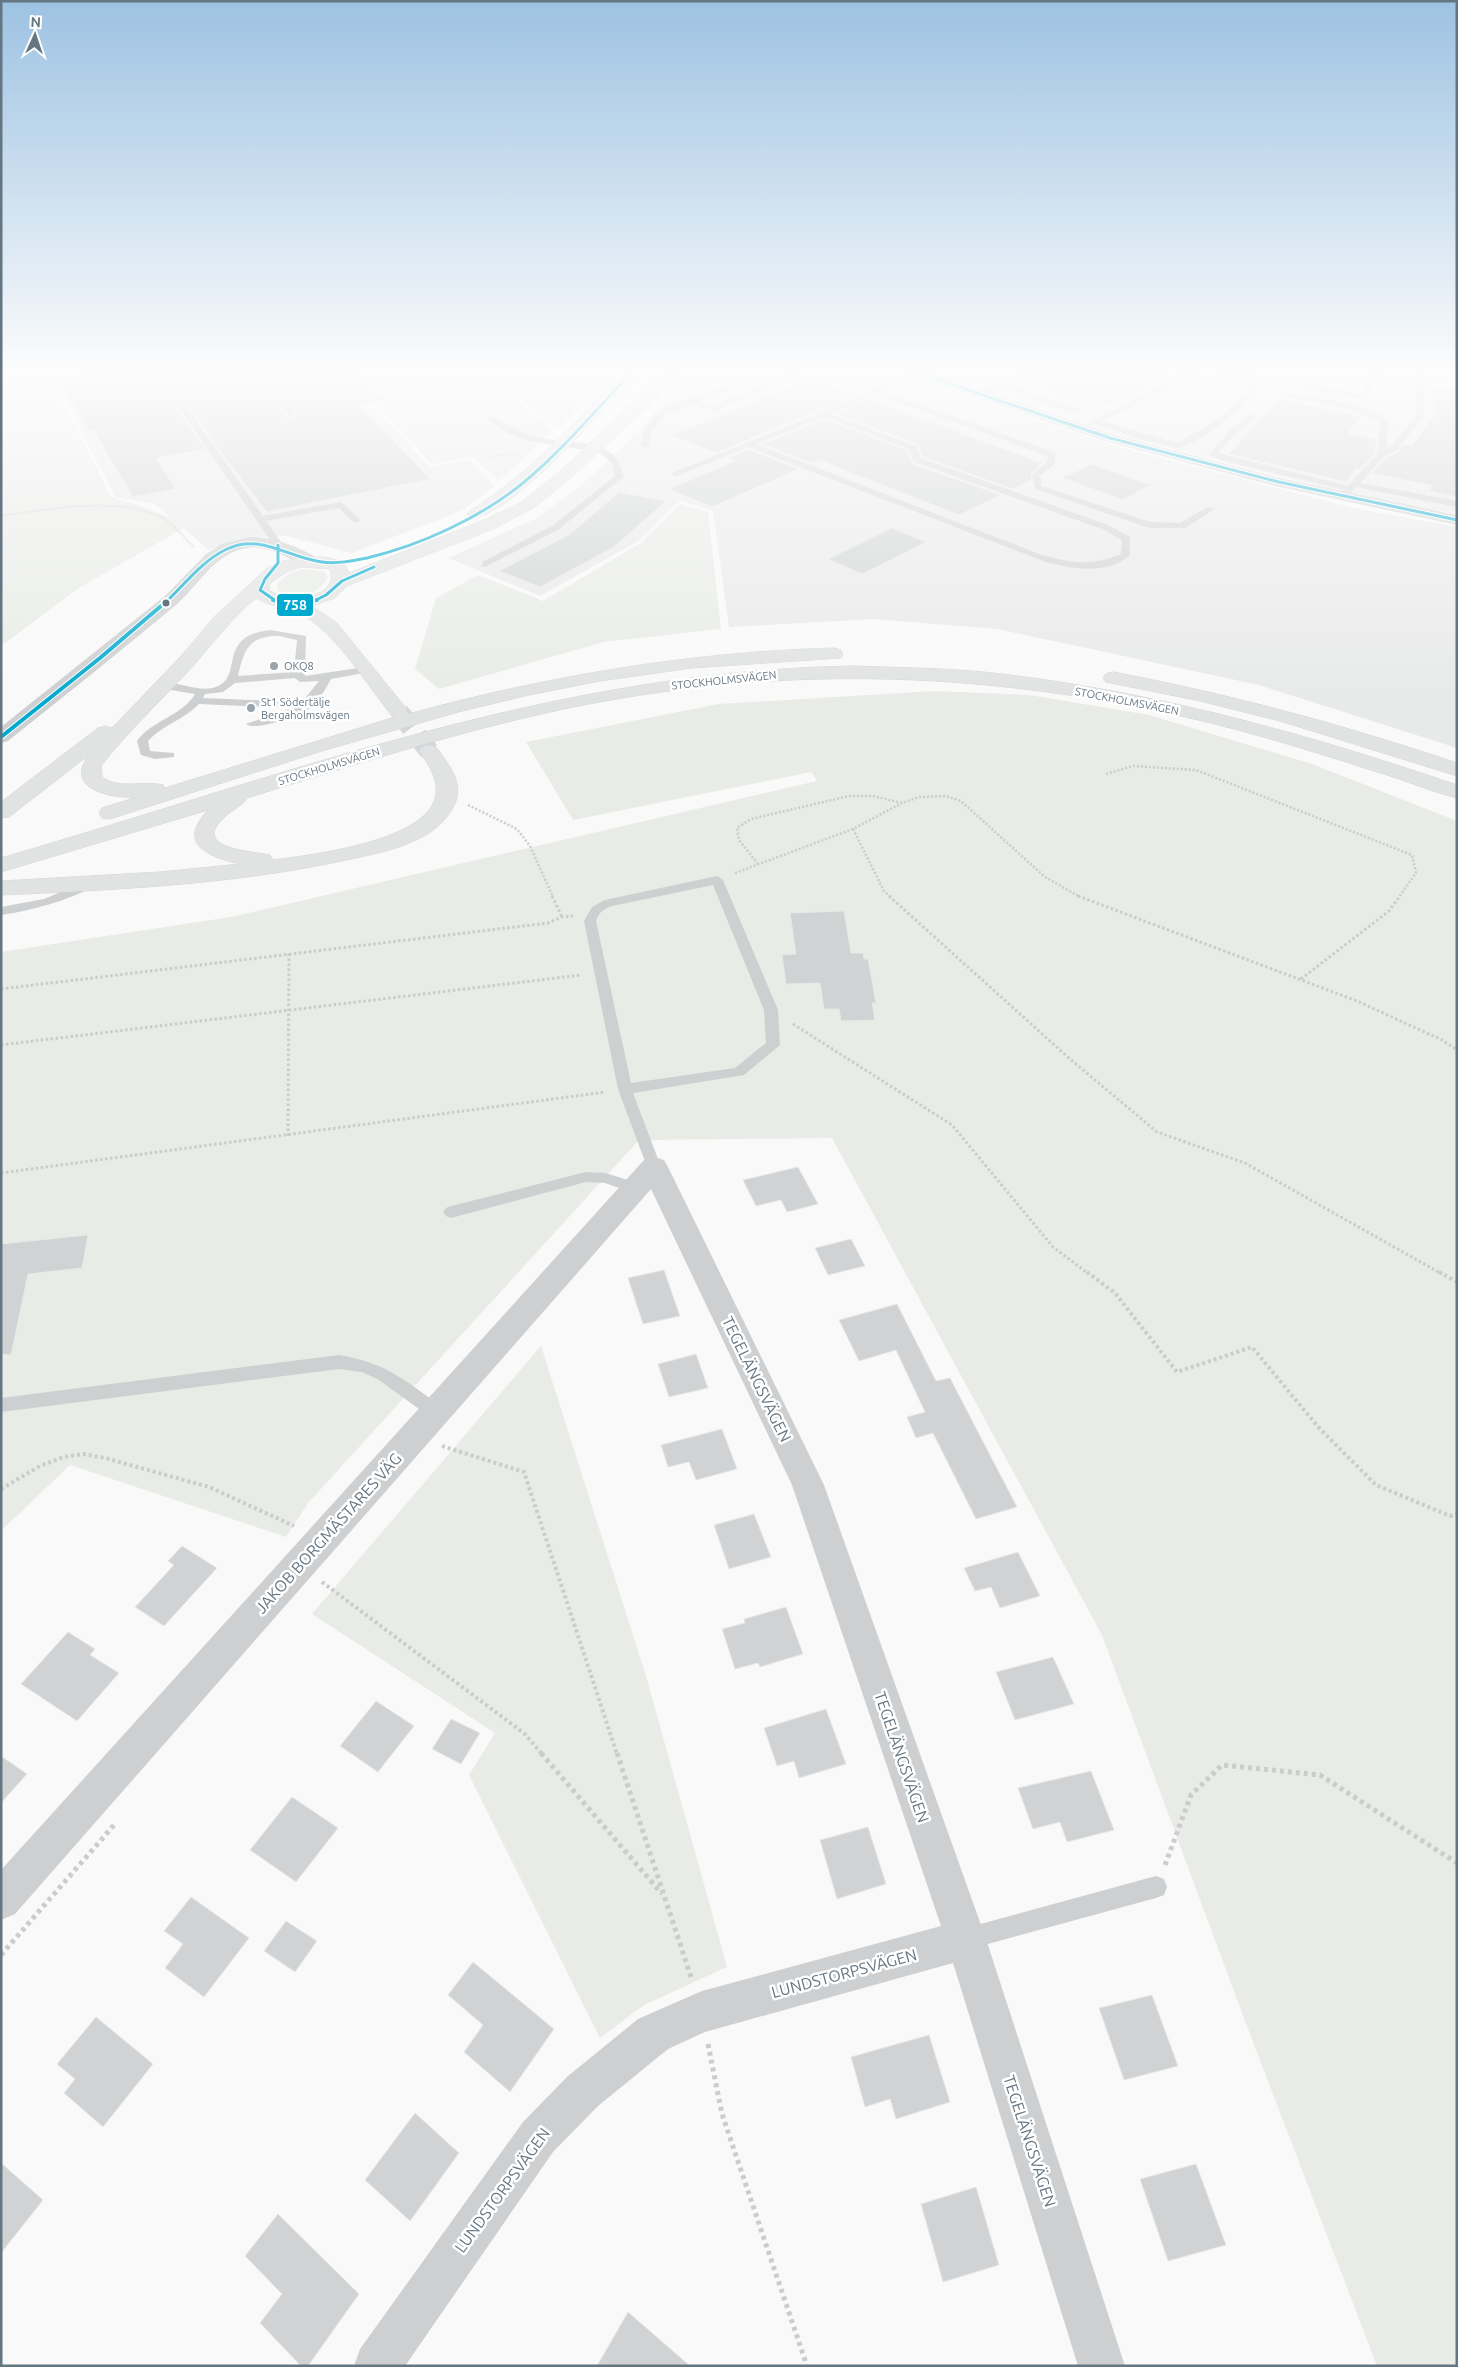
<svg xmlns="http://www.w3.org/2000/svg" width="1458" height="2367" font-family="Ubuntu,sans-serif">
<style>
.built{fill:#e8e9e9}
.green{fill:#e8ebe6}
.building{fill:#d0d2d3;stroke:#e8e8e8}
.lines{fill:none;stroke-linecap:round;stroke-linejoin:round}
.secondary-tunnel{stroke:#d4d8dc;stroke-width:20;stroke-dasharray:20 10;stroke-linecap:butt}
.secondary-casing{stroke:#d5d6d7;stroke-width:1}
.path-far4{stroke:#cbcccd;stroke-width:2;stroke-dasharray:1 1;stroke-linecap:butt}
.path-far3{stroke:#cbcccd;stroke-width:2.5;stroke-dasharray:2 2;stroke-linecap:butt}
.path-far2{stroke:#cbcccd;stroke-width:3;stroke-dasharray:2.5 2.5;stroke-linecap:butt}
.path-far1{stroke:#cbcccd;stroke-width:4;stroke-dasharray:3 3;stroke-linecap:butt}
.path{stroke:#cbcccd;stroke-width:5;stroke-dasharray:4 4;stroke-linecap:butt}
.service{fill:#cecfd0;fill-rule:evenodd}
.minor{fill:#cecfd0;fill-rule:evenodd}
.tertiary{fill:#cecfd0;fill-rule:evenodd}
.secondary{fill:#e1e2e2;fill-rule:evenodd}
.bus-1-far1-casing{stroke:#fff;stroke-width:5}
.bus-1-casing{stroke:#fff;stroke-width:6}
.bus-1-far1{stroke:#00a9ce;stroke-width:3}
.bus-1{stroke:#00a9ce;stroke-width:4}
.bus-dot{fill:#657683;stroke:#fff;stroke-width:2}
.poi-dot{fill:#99a4ac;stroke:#fff;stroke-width:2}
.labels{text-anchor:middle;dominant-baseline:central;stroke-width:5;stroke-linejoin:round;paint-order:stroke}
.far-poi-label{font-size:11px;fill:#657683;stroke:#fff;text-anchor:start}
.far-street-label{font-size:11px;fill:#657683;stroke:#fff}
.near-street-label{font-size:16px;fill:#657683;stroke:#fff}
.line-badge{stroke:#fff;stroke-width:2}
.badge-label{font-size:14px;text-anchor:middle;font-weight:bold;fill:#fff}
</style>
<rect width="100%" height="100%" fill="#f9f9f9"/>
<path class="built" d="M47,369h206l39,51 82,-13 56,60 39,-7 26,26 -32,24 -111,43 -65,-17 -34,1 -44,13 -54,-46 -40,-7 -63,-126z
M258,369h222l73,62 -54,50 -26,-24 -42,7 -54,-60 -83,14z
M487,369h133l-64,60z
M697,369h191l230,78 236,61 103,19v221l-198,-63 -262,-56 -123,-10 -145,8 -16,-116 -33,-10 -43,41 -97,54 -92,-38 87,-39 43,-31 34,-31z
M924,369h533v145l-100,-18 -236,-60z"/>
<path class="green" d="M13,369h9l27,8 62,120 33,10 45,18 -110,63 -78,58v-273z
M680,504l28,8 13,117 -117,13 -165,47 -24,-20 21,-71 42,-23 65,26 98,-58z
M305,569l19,2 4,6c-8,18 -34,24 -50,14l-1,-7 14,-12z
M935,691l94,4 120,20 163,49 145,57v1545h-80l-132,-345 -143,-386 -270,-497 -193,2 -331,363 -22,34 -216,-72 -69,66v-579l230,-35 586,-136 -6,-9 -238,48 -47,-78 193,-38z
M541,1346l105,330 81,291 -83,38 -44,33 -131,-263 26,-42 -183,-119z"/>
<path class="building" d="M115,369h35l55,80 -49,9 20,31 -43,8 -40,-67 -4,1 -30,-52z
M162,369h59l-52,9z
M261,369h91l30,31 -23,4 71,75 -163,33 -50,-65 -43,-62 76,-12 37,44h8v-6z
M1053,369h123l-33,15 7,3 -43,18 -22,-8 -9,5 -27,-11 -1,-16z
M812,379l43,16 -139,58 -45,-18z
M1457,384v113l-28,-6 4,-5 -61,-13 13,-15 13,-6 6,-8 8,2 25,-35 -8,-23 24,1z
M868,399l175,64 -12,11v6l-18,9 -91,-32 -5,-13 -81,-30z
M1279,399l83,17 -14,17 29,6 -2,14 -15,17 -4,-1 -10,13 -118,-28z
M824,419l84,31 5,14 88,31 -42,20 -140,-55 -8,3 -50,-19z
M748,449l51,20 -87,38 -43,-18 66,-28 -8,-3z
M1092,464l58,21 -27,15 -61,-22z
M619,492l47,9 -52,46 -74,40 -41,-16 71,-37z
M892,528l34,14 -64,32 -34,-15z
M844,911l7,42h12l1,6h4l8,44h-4l3,17 -34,1 -2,-12h-15l-4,-26 -34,1 -4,-29 14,-1 -6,-41z
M798,1167l20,37 -31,8 -6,-12 -25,6 -13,-26z
M88,1235l-6,33 -54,6 -17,81 -10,-1v-110z
M851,1239l14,27 -37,9 -13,-27z
M664,1270l16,46 -37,8 -15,-46z
M897,1304l39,77 14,-3 67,129 -41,12 -43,-86 -17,5 -9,-21 18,-5 -29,-62 -37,11 -20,-41z
M696,1354l12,34 -39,9 -11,-33z
M722,1429l15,40 -41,11 -7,-18 -21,5 -7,-22z
M754,1514l17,43 -42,12 -15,-44z
M182,1546l35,22 -53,58 -29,-19 39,-42 -6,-4z
M1018,1552l22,44 -40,12 -9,-21 -16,4 -11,-23z
M786,1607l17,47 -43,13 -2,-4 -23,6 -13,-40 23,-6 -1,-4z
M68,1632l27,17 -5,6 29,18 -42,48 -56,-37z
M1053,1657l21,47 -59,16 -19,-48z
M376,1701l38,25 -36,46 -38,-26z
M826,1709l20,55 -47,14 -5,-17 -17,5 -13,-38z
M451,1719l29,14 -19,31 -29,-15z
M1,1756l26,18 -26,29z
M1091,1771l23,59 -47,12 -7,-20 -27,7 -15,-41z
M292,1797l46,31 -42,54 -46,-32z
M868,1827l18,57 -49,15 -17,-59z
M191,1897l58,41 -45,59 -39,-29 18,-24 -19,-13z
M286,1921l31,20 -22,31 -31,-21z
M473,1962l81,67 -44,63 -46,-40 19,-27 -35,-30z
M1152,1995l26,71 -54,14 -25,-72z
M96,2017l57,47 -50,63 -39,-34 11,-14 -18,-15z
M929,2035l21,67 -54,17 -6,-20 -25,8 -14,-50z
M415,2113l44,40 -49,68 -45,-41z
M1,2163l42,37 -42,53z
M1196,2164l30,81 -58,16 -28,-82z
M976,2187l23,78 -56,17 -22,-78z
M278,2214l81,80 -51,72h-7l-41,-43 22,-29 -37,-38z
M628,2312l62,54h-93z"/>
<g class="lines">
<path class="secondary-tunnel" d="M399,712l30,39"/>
<g class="secondary-casing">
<path id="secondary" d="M627,369h15c-9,12 -22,23 -32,34 -22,23 -110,122 -141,114l-2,-3 2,-3c62,-38 107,-91 158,-142z
M669,369h15l-43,44 -71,66 -38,30 -39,20 -146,57 -12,12 -23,8 25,17 69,85 2,6c140,-38 281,-62 426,-66l7,2 2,4 -2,4 -149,10 -92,13 -71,14 -67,16 -137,39 -215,69 -8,-1 -3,-5 3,-5 35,-11c-26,2 -74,-8 -48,-42l-80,62 -8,1v-16l97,-74 7,-2 7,2 69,-72 34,-40 51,-47 13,-7 23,-5h24l18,5 5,11 132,-52 39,-18 38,-30zM302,567l28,2c10,30 -42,34 -60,22l-1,-6c10,-9 19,-15 33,-18zM256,598c16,10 34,9 50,19 32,20 62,69 86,99l3,1 -230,71 -2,-3c-20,-5 -42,5 -61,-8l-1,-11c28,-36 62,-67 93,-101 20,-23 38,-47 62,-67z
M855,666c52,2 103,2 155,9 153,19 301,60 447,110v13c-28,-7 -55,-19 -83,-27 -71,-23 -143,-45 -216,-60 -204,-42 -395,-44 -599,-1 -106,23 -209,56 -312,88 -4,7 -13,11 -20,17 -40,34 25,36 43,40l3,5c38,-5 159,-19 163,-67 2,-16 -9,-30 -17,-42l3,-4 7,-2 7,2c11,15 27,34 20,54 -5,14 -18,27 -30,34 -28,16 -62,21 -94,28 -109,22 -220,27 -331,32v-14l159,-9 80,-8c-32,-7 -64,-20 -32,-54l-207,62v-14c282,-82 556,-188 854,-192z
M1113,672c117,22 231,53 344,91v13l-177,-55 -80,-20 -94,-19 -3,-4 3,-4z"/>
</g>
<path class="path-far4" d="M491,457l28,-4
M1,516c47,-7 115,-20 160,1 13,7 23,21 34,31"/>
<path class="path-far3" d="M1106,774l27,-8 63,4 216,85 4,18 -17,24
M468,805l49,24 13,17 23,51
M853,829l31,62 7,6
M758,864l-19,-24 -2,-12 14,-9 98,-23h24l29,7 17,-6 27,-1 15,5 84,76 35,20
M735,873l118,-44 49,-26"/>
<path class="path-far2" d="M552,896l10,21
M889,896l181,163 87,73 88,31 197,111
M1078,896l279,105 85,39 15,10
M1301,979l88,-68 11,-15
M1,989l547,-66 14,-6 11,-1
M793,1024l159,101 101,122 36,27
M1,1045l580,-70
M288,1136l1,-183
M1,1173l604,-81"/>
<path class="path-far1" d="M1087,1272l28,21 62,79 75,-25 67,81 57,57 74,31 7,-2
M1439,1272l18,10
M442,1446l82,26 93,282
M1,1489l39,-23 24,-9 19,-3 22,4 104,29 85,39
M322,1582l203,152 17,20"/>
<path class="path" d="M541,1753l121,141
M617,1753l75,227
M1165,1865l26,-70 31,-30 98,10 137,88
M1,1955l113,-130
M708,2044l14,70 85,252"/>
<path class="service" d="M152,369h8l8,11 66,-11h24l36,43v4h-6l-37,-45 -80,13 92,132 78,-14 18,16v4h-6l-14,-14 -73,13 17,24 -8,2z
M799,369h11l-94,42 -24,-6 -28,10 -13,16 -3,17 -7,-2 2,-15 15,-20 71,-27h6v4l-36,14 14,4z
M1193,369h25l143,25 13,-25h8l-15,28 -4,2 -101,-17c-21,26 -51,56 -84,66l-36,-8 -46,-16 -6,2 -4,-2zM1202,371l53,9 -20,24 -18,16 -40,23 -75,-22z
M1419,369h10l-6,5 -1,4 3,32 -2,7 -26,33 -13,7 -24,26 97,18v6l-101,-20 -13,12 -4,-3 5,-6 -124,-30 -11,-6 25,-28 20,-13h3v4l-17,13 -22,23 130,33 29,-32 4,-31 -5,-4 -24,-9 -73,-15 4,-2c28,5 87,8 106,29l-3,27 5,-3 24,-29 2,-7 -3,-32 1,-5z
M914,370l4,2 -1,2 -35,17 174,62 -2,12 -14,11 2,10 108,36 30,1 28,-16 7,2 -30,19h-36l-114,-39 -3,-14 15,-13 1,-6 -173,-62 -44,20 85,32 5,12 187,67 22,12v18c-22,20 -58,14 -84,7l-298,-115 -71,29 -7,-2 152,-62zM824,417l85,32 5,13 188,67 20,11 -1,14c-32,13 -50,9 -82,0l-283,-110z
M1005,382h6l16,9 55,20 -7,2 -54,-18 -16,-9z
M490,417c6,0 31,16 42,19 17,6 60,5 73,13 12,7 16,15 18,28l-65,53 -73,37 -3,-1v-4l70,-36 63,-50 -3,-13 -14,-11 -70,-11 -21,-8 -17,-12z
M270,630l36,6 -1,40 59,-9 5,3 -5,3 -33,6c-5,10 -13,22 -20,28 -8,8 -57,25 -65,17l46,-16 -93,-4c-15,16 -37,21 -51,37l2,10 24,2v4l-19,2 -14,-4 -4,-14c15,-21 45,-25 58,-47l-36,-6v-4c20,-5 42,12 61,1 22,-12 -2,-49 50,-55zM279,636l18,4 -3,32 -56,4c6,-26 10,-40 41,-40zM295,678l5,4 19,-1 -17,21 -99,-4 2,-4 18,-2 12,-9z
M717,876l6,4 55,130 2,35 -36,30 -111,18 28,74 -2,4h-10l-2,-4 -29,-78 -34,-168 8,-14 13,-7zM713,885l51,125 2,33 -31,25 -104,15 -35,-162c3,-9 8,-12 16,-15z
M92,879l6,4 -2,3c-31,15 -61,24 -95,29v-8l43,-8z
M586,1172l19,1 36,11 3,4 -3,4 -5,2 -31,-11 -19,-1 -135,36 -5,-2 -3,-4 3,-4 5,-2z
M339,1355c48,8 65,25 103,52l3,5 -3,5 -6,2 -6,-2 -51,-37 -17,-8 -23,-3 -338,43v-14z
M1156,1876l8,3 3,8 -3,8 -8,3 -190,52 -8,-3 -3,-8 3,-8 8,-3z"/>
<path class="minor" d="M1031,369h20l-2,3 -64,26 -5,1 -7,-4 2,-3z
M250,537c25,0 45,9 66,20l3,4 -3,4 -6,1c-24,-6 -41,-24 -68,-17 -30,8 -44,37 -66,56 -55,46 -112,91 -168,136l-7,2v-16l165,-132 40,-41 16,-10z
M654,1157l10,3 4,7 156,318 162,454 139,427h-47l-125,-403 -248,69 -37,17 -70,57 -45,46 -148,214h-51l6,-17 163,-227 45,-46 70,-57 64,-28 239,-65 -149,-441 -141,-296 -636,725 -14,6v-50l643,-710z"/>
<path class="tertiary" d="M898,369h22l195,66 165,43 177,37v10l-178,-38 -174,-46 -205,-69z"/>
<use href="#secondary" class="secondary"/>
<g class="bus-1-far1-casing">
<path id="bus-1-far1" d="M906,369l204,69 169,44 178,38
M167,601c18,-17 36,-41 60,-52 34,-16 61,9 95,13 15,2 30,-1 45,-4 54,-13 113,-40 156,-75 41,-34 75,-76 112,-114
M276,601l-16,-11 5,-11 13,-16v-18
M314,601l12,-6 16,-14 32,-14"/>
</g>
<g class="bus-1-casing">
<path id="bus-1" d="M273,600l17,5 27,-5
M1,737l99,-79 68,-58"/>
</g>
<use href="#bus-1-far1" class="bus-1-far1"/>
<use href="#bus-1" class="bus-1"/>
</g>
<linearGradient id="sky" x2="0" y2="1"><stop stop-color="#9dc2e2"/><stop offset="0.53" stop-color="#fcfcfc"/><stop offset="1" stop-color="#fcfcfc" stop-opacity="0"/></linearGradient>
<rect width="1458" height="701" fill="url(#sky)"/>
<circle class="bus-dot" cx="166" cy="603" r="4.5"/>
<g class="poi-dot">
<circle cx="274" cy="666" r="5"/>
<circle cx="251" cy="708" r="5"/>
</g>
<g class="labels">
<g class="far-poi-label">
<text x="284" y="666">OKQ8</text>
<text x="261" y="702">St1 Södertälje<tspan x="261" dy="13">Bergaholmsvägen</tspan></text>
</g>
<g class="far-street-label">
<text transform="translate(724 680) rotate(-6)">STOCKHOLMSVÄGEN</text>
<text transform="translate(1127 701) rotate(11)">STOCKHOLMSVÄGEN</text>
<text transform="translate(329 766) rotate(-17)">STOCKHOLMSVÄGEN</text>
</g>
<g class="near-street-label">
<text transform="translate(757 1379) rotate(64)">TEGELÄNGSVÄGEN</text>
<text transform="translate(328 1533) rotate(-48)">JAKOB BORGMÄSTARES VÄG</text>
<text transform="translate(902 1757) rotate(71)">TEGELÄNGSVÄGEN</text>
<text transform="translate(844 1973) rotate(-15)">LUNDSTORPSVÄGEN</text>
<text transform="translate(1030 2141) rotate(72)">TEGELÄNGSVÄGEN</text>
<text transform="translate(502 2190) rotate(-54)">LUNDSTORPSVÄGEN</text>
</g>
</g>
<rect class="line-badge" x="276" y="593" width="38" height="24" rx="5" fill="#00a9ce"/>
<g class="badge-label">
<text x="295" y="610">758</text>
</g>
<rect width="1458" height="2367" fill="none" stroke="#657683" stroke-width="5"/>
<g transform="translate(35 35) rotate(3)" stroke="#ffffff" stroke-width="4" paint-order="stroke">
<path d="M0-4L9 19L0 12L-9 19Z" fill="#657683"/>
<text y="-8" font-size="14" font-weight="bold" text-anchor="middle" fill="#657683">N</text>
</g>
</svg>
